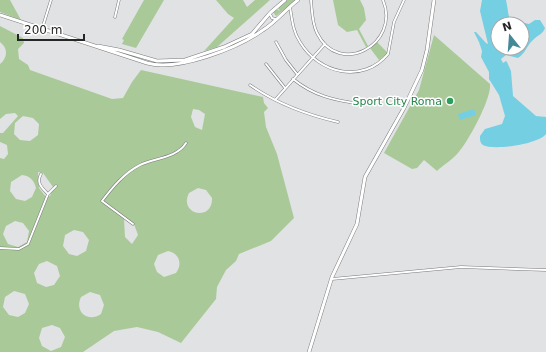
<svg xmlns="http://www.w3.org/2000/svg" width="546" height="352" font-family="'DejaVu Sans',sans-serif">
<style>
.green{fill:#a9ca98;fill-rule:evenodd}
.water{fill:#75cfe3;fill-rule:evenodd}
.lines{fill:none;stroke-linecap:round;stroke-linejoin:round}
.minor-casing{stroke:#797a7c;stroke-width:3}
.tertiary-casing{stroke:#797a7c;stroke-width:4}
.minor{stroke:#fff;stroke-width:2}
.tertiary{stroke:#fff;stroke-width:3}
.leisure-dot{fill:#2e9e5b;stroke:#fff;stroke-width:1.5}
.labels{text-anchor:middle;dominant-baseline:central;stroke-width:3;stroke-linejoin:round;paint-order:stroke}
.leisure-label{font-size:11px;fill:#27864d;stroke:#fff;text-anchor:end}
</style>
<rect width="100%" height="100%" fill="#e1e2e4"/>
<path class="green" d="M0,0h10l11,20 -21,-8z
M144,0h20l-28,48 -14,-4 2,-4 -2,-1z
M216,0h27l4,7 8,-7h15l-53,47 -13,4 30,-33 -6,-4z
M287,0h9l-20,16 -3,-4 3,-3 4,2 -2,-3z
M333,0h27l4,8 2,12 -7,9 9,17 -2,1 -9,-17 -10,2 -9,-7z
M0,26l23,12 1,5 -6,6 1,10 9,6 2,5 82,29 11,-1 9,-16 9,-12 122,27 1,6 4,5 -4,4 2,15 11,27 17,64 -23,23 -32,13 -3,7 -10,9 -9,17 -1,12 -35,44 -23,-11 -21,-5 -23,4 -31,21h-83v-194l4,1 4,-5 -1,-9 -7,-3v-9h3l15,-17 -3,-3 -9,1 -6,5v-55c8,-7 8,-16 0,-22zM193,109l6,1 6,4 -3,16 -7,-3 -4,-10zM23,116l10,2 6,6 -1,11 -8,6 -10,-1 -6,-6 1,-11zM38,172l5,1 10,14 -3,9 -4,1 -7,-9zM22,175c8,1 12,5 14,13l-4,9 -7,4 -9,-2 -6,-8 1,-9zM198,188l8,2 6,8c1,24 -34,17 -23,-5zM124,219l10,5 4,11 -6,9 -7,-7zM15,221l8,2 6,8 -2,11 -9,5 -10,-3 -5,-10 3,-8zM74,230l9,2 6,8 -3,11 -9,5 -8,-2 -6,-8 2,-11zM168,251c11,2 15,13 8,22l-12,4 -7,-5 -3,-8 4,-9zM47,261l10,5 3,10 -6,9 -8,2 -9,-4 -3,-10 5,-9zM14,291l11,3 4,10 -4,9 -7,4 -9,-2 -6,-8 2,-10zM90,292l10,3 4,10 -3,9c-13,9 -27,-2 -20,-17zM52,325l8,3 5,9 -4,10 -10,4 -9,-5 -3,-8 3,-10z
M434,35l56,49c2,14 -22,58 -32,69 -6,7 -15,12 -21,18l-13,-11 -7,8 -5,1 -28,-16 35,-63z
M377,42l11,11 -9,7 -9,-12z"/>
<path class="water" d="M482,0h24c5,25 -1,18 23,24l6,-4h5l5,8c-2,6 -7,7 -12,12 -6,5 -7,13 -15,18l-12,-3 -5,4 2,4 3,-2 1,1 4,9 2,25 23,20 10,1v17c-7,10 -53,17 -63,11 -3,-2 -3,-5 -3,-9l5,-7 17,-5 3,-8 -6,-21 -10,-16v-7l-8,-15 1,-6 -3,-9 -5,-10h2l10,11 2,1 -8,-33zM498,24h24v24h-24z
M474,109l2,6 -16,5 -2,-6z"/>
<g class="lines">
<g class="minor-casing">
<path id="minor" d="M311,0c1,11 1,23 6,33 22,45 84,11 66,-33
M290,7c2,12 3,25 10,35 19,32 63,42 88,12l6,-32 10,-22
M270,14l2,4 3,1
M115,17l4,-17
M42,29l9,-29
M276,42l10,18 11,14
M266,64l19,24
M293,79c21,17 41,21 67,25
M250,85c26,18 58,30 88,37
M275,100l50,-56
M41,174c-5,9 1,14 7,20
M133,224l-31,-23c10,-13 22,-28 38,-36 14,-7 37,-7 46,-22
M0,248l19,1 9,-5 20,-50 8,-8
M332,279l129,-12 85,3"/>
</g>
<g class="tertiary-casing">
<path id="tertiary" d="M0,15l147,48c30,9 91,-15 116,-33 13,-8 23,-21 35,-30
M98,46l21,4 38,11 28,-1 39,-13 28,-13 18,-21 15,-13
M309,352l23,-75 25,-53 8,-47 39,-69 18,-38 5,-20 7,-50"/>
</g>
<use href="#minor" class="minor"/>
<use href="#tertiary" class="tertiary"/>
</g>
<circle class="leisure-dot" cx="450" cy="101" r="4"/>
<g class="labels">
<g class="leisure-label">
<text x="442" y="101">Sport City Roma</text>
</g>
</g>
<g transform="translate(510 36) rotate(343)"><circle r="19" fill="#ffffff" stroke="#a8a8a8"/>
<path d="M0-3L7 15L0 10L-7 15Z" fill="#458998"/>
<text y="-6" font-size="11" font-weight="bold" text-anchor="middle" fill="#252626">N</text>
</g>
<path d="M18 34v6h66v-6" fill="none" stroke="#252626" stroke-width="2"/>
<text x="24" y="34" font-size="12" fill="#252626" stroke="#ffffff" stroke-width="3" paint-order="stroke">200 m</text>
</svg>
